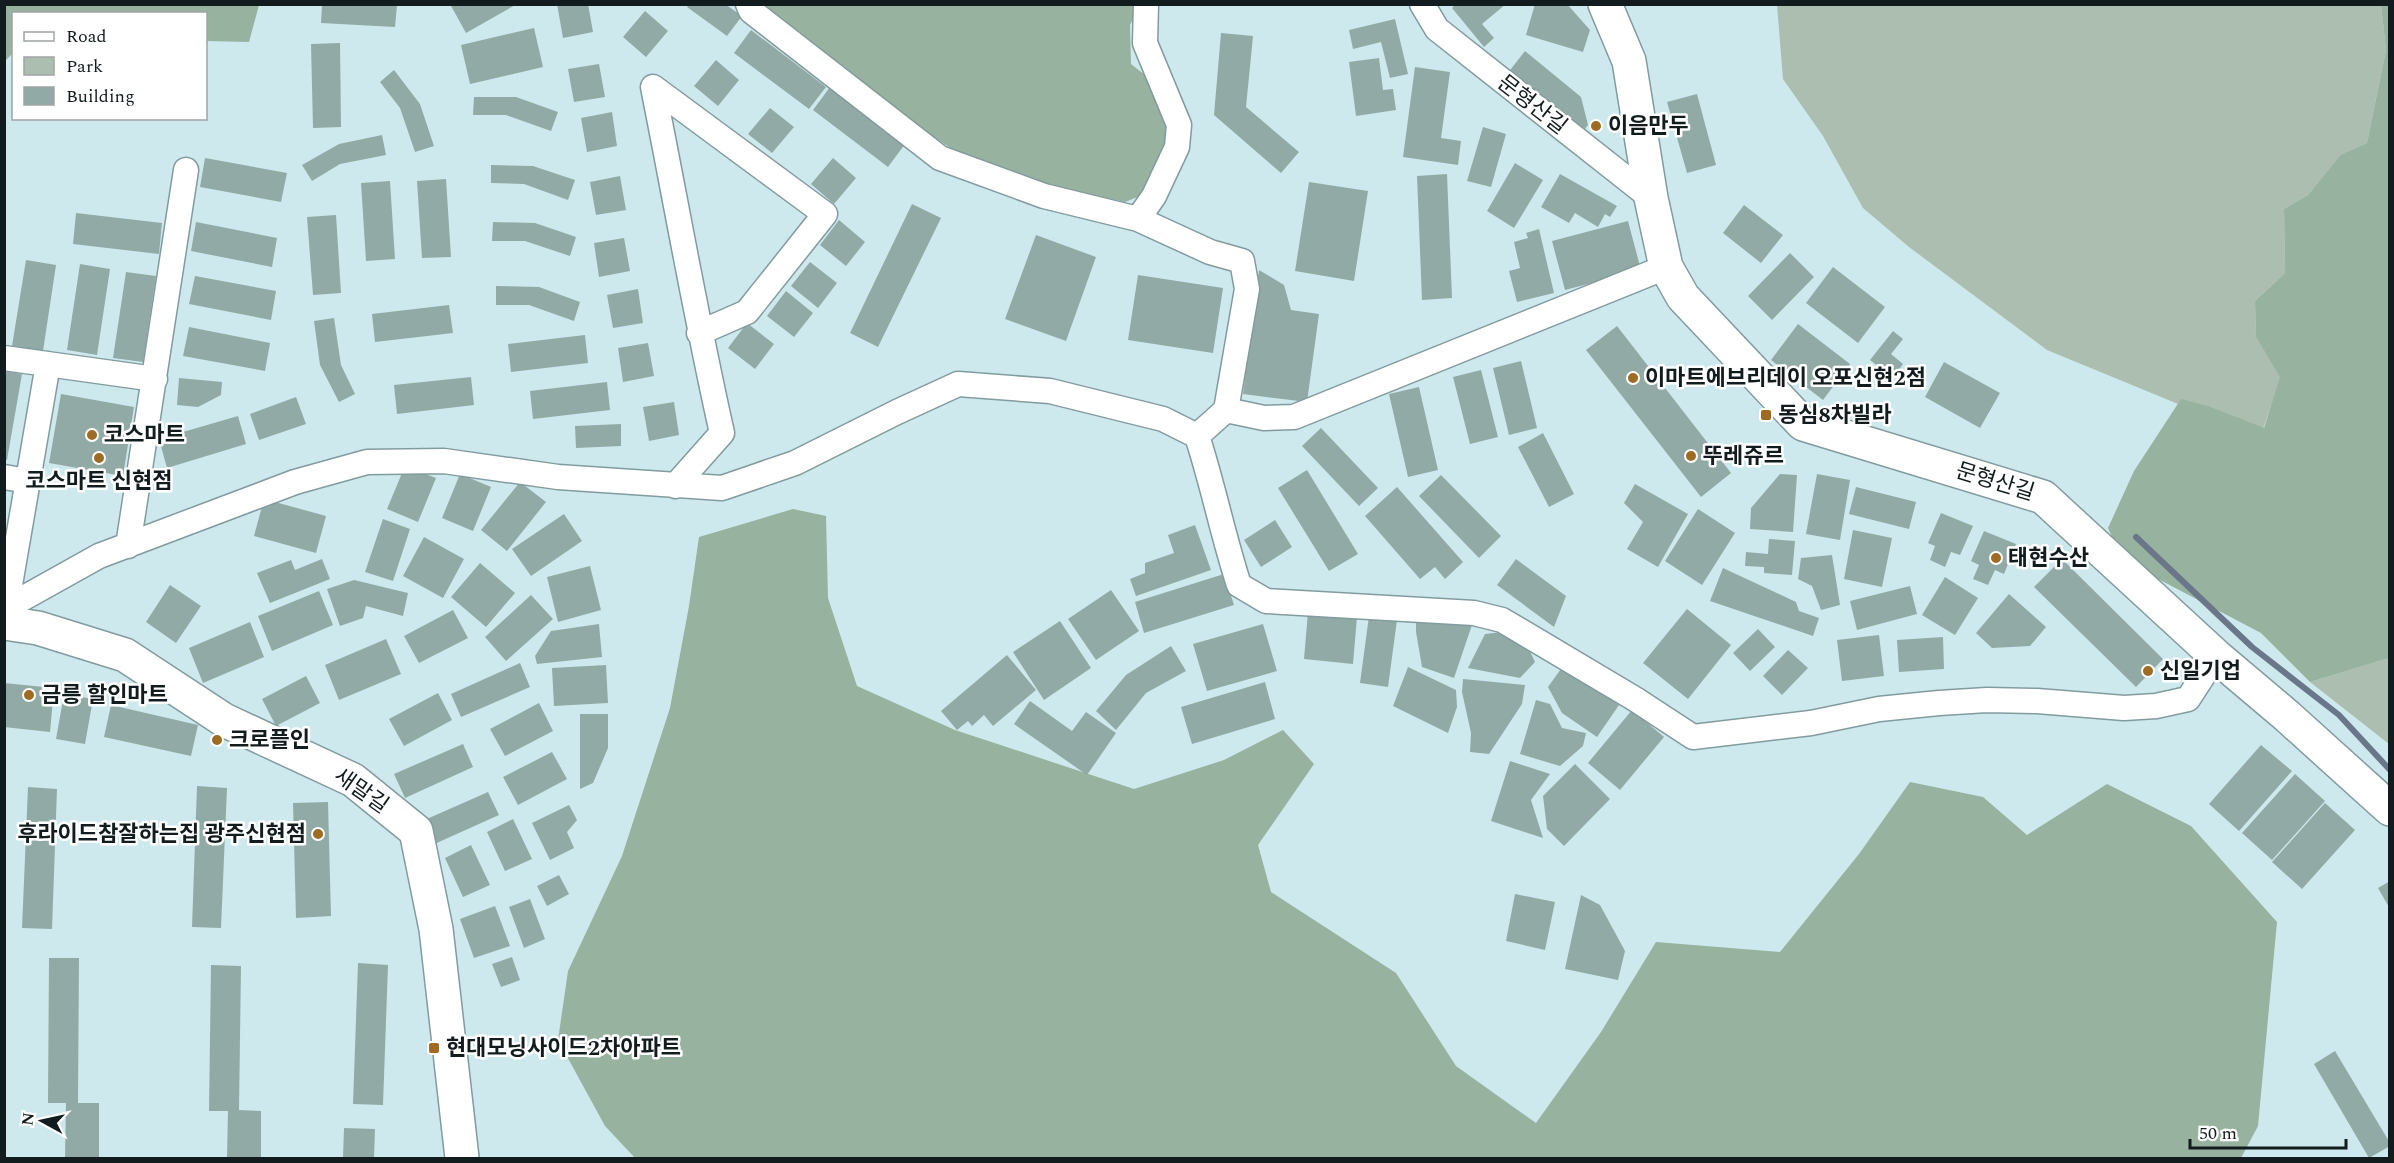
<svg xmlns="http://www.w3.org/2000/svg" width="2394" height="1163" font-family="Spectral,'Noto Sans KR',serif">
<style>
.green{fill:#abbeaf}
.forest{fill:#97b29e}
.lines{fill:none;stroke-linecap:round;stroke-linejoin:round}
.stream{stroke:#6a778a;stroke-width:6}
.building{fill:#92aaa5}
.street-casing{stroke:#829b9f;stroke-width:27}
.secondary-casing{stroke:#829b9f;stroke-width:36}
.street{stroke:#fff;stroke-width:24}
.secondary{stroke:#fff;stroke-width:33}
.poi-dot{fill:#9f6b22;stroke:#fff;stroke-width:2}
.labels{text-anchor:middle;dominant-baseline:central;stroke-width:5;stroke-linejoin:round;paint-order:stroke}
.street-label{font-size:22px;fill:#121b1d;stroke:#fff}
.poi-label{font-size:22px;font-weight:bold;fill:#121b1d;stroke:#fff;text-anchor:start}
</style>
<rect width="100%" height="100%" fill="#cee9ed"/>
<path class="green" d="M1777,5h604l5,45 -19,93 -25,12 -34,40 -24,14 1,64 -30,28 1,36 25,40 -18,52 -52,-22 -28,-1 -136,-56 -138,-103 -46,-39 -40,-72 -40,-57z
M2389,658v86l-79,-62z"/>
<path class="forest" d="M5,4h254v1l-10,37 -43,-1v-27h-192l-1,39 -8,8z
M765,4l375,1 -10,20 1,39 32,25 7,77 -15,24 -30,12 -141,-32 -65,-43 -155,-120z
M2381,5h8v653l-79,24 -49,-49 -139,-73 -14,-32 26,-57 47,-72 30,8 53,21 16,-51 -24,-40 -1,-36 30,-28 -1,-64 24,-14 33,-40 26,-12 19,-93z
M793,509l33,7 2,82 29,88 98,44 179,59 90,-29 59,-30 31,34 -56,81 13,47 125,81 60,93 80,57 65,-91 55,-90 124,10 79,-98 51,-72 73,15 44,38 80,-51 84,42 86,96 -19,204 -17,32h-1606l-30,-32 -47,-86 10,-69 54,-115 48,-148 19,-102 10,-69z"/>
<g class="lines">
<path class="stream" d="M2136,537l116,110 87,68 51,55"/>
</g>
<path class="building" d="M450,4h67l-51,29z
M557,4h31l5,28 -30,6z
M689,4h36l17,12 -15,20 -40,-29z
M1456,4h50l-24,20 12,14 -10,9 -32,-39z
M1535,4h32l23,26 -7,22 -57,-17z
M322,5h75l-2,22 -74,-4z
M645,11l23,20 -22,26 -23,-20z
M1395,19l13,55 -18,4 -9,-36 -28,7 -4,-19z
M534,28l9,39 -73,17 -9,-39z
M751,30l75,57 -17,22 -75,-56z
M1221,33l32,3 -7,71 53,45 -18,21 -67,-58z
M340,43l1,84 -28,1 -2,-84z
M1525,51l56,46 7,28 -7,9 -74,-60z
M1379,58l4,32 10,-1 3,21 -40,6 -7,-54z
M716,60l23,20 -21,26 -24,-20z
M599,64l6,33 -31,5 -6,-33z
M1415,67l35,5 -9,66 20,3 -3,24 -55,-8z
M394,70l26,34 14,42 -19,6 -15,-44 -20,-26z
M830,87l75,57 -17,23 -75,-57z
M1697,94l19,71 -29,8 -20,-71z
M474,97h42l42,15 -7,19 -45,-16h-33z
M770,108l24,19 -22,26 -24,-19z
M612,112l5,34 -30,6 -6,-34z
M1483,127l23,7 -15,53 -24,-6z
M382,135l4,20 -46,9 -28,17 -10,-16 37,-21z
M205,158l82,15 -6,29 -81,-15z
M833,158l23,20 -22,26 -23,-20z
M1515,163l28,17 -29,48 -27,-17z
M491,165l42,1 42,14 -7,20 -44,-16 -33,-1z
M1447,174l5,124 -30,2 -5,-124z
M1560,174l57,32 -7,11 -5,-3 -7,13 -23,-14 -6,10 -28,-16z
M620,176l6,34 -30,5 -6,-33z
M446,179l5,78 -29,1 -5,-77z
M390,181l5,78 -29,2 -5,-78z
M1309,182l59,9 -14,90 -59,-10z
M912,204l29,14 -63,129 -28,-14z
M1744,205l39,30 -22,28 -38,-30z
M76,213l86,10 -3,31 -86,-10z
M336,215l5,78 -28,2 -6,-78z
M839,220l26,22 -19,24 -26,-21z
M1628,221l13,49 -76,20 -13,-49z
M196,222l81,16 -5,29 -81,-16z
M493,222l42,1 41,14 -6,19 -45,-15h-33z
M1539,229l15,64 -37,9 -8,-31 11,-3 -6,-26 14,-4 -2,-5z
M1036,235l60,22 -30,84 -61,-22z
M624,238l6,33 -31,6 -5,-34z
M1790,253l24,24 -42,43 -24,-24z
M26,260l30,5 -13,86 -31,-5z
M810,262l27,21 -19,25 -27,-22z
M80,264l30,5 -13,86 -30,-5z
M1833,267l52,40 -27,36 -52,-40z
M1259,270l25,15 7,25 28,4 -12,88 -64,-8z
M126,272l30,4 -13,86 -30,-4z
M1138,275l85,13 -10,65 -85,-13z
M195,276l81,15 -5,29 -82,-16z
M496,286l43,1 41,15 -6,19 -45,-16h-33z
M638,289l5,34 -30,5 -6,-33z
M786,291l27,22 -19,24 -27,-21z
M449,305l4,28 -78,9 -3,-28z
M334,318l7,47 14,29 -16,8 -19,-37 -6,-44z
M747,323l27,21 -19,25 -27,-21z
M1798,324l52,40 -27,36 -52,-40z
M1617,326l114,147 -30,24 -115,-147z
M189,327l81,16 -5,28 -82,-15z
M1893,331l10,8 -12,15 12,10 -10,14 -23,-18z
M585,335l3,28 -77,9 -3,-28z
M648,343l6,33 -31,6 -5,-34z
M1521,361l16,67 -28,7 -16,-67z
M1944,362l56,31 -20,35 -55,-31z
M1481,370l17,67 -28,7 -17,-67z
M4,371l18,3 -15,86h-3z
M471,377l3,28 -77,9 -3,-29z
M179,378l43,4 -1,13 -23,12 -21,-2z
M607,382l3,28 -77,9 -3,-28z
M1419,387l19,83 -30,7 -19,-83z
M61,394l73,13 -11,69 -74,-13z
M296,397l10,27 -47,16 -9,-26z
M674,402l5,33 -30,6 -6,-34z
M238,416l8,28 -79,24 -8,-29z
M621,424v22l-45,2 -1,-22z
M1321,428l57,60 -19,18 -57,-60z
M1543,433l31,61 -25,13 -31,-60z
M405,466l31,12 -18,44 -31,-13z
M1307,470l51,84 -29,17 -51,-83z
M460,474l31,13 -18,44 -31,-13z
M1780,474l17,1 -4,57 -43,-3 1,-21z
M1817,474l33,6 -10,60 -34,-6z
M1441,475l60,61 -22,22 -60,-62z
M520,482l26,20 -39,49 -26,-21z
M1635,484l53,30 -30,53 -31,-18 16,-27 -19,-19z
M1397,487l66,75 -18,17 -10,-12 -15,12 -55,-63z
M1856,487l60,15 -7,27 -60,-15z
M264,499l62,17 -10,37 -62,-17z
M1698,509l37,24 -33,52 -37,-24z
M1941,513l32,13 -13,29 -9,-3 -6,15 -15,-7 5,-14 -7,-3z
M564,514l18,27 -51,35 -19,-27z
M383,519l27,10 -17,52 -28,-9z
M1275,520l17,27 -31,20 -17,-27z
M1195,525l16,45 -75,26 -6,-17 15,-6v-10l29,-10 -6,-18z
M1853,530l39,8 -10,49 -38,-8z
M1984,531l32,13 -12,30 -9,-4 -7,15 -15,-6 6,-14 -8,-4z
M424,537l40,22 -21,39 -40,-22z
M1769,539l26,2 -3,34 -28,-2v-6l-19,-1 1,-14 22,2z
M1832,555l8,50 -19,5 -9,-24 -14,-7 3,-21z
M322,559l8,20 -60,24 -13,-30 34,-13 4,10z
M1516,559l50,37 -12,31 -57,-42z
M2062,559l101,100 -27,28 -102,-100z
M480,563l35,30 -29,34 -35,-30z
M590,566l11,44 -43,12 -11,-45z
M1723,568l73,34 3,9 20,7 -6,18 -103,-35z
M1224,574l10,31 -90,28 -9,-31z
M1945,577l33,21 -23,37 -33,-20z
M354,580l54,13 -5,23 -37,-10 -3,12 -23,8 -13,-37z
M170,585l31,21 -25,37 -30,-21z
M1910,586l7,28 -60,16 -7,-29z
M1111,590l28,41 -43,29 -28,-41z
M319,591l14,34 -61,26 -14,-35z
M2009,594l37,33 -16,19 -38,2 -16,-15z
M531,595l22,24 -47,42 -21,-24z
M1687,609l44,36 -43,54 -45,-36z
M453,610l15,28 -49,25 -15,-27z
M1308,612l49,5 -4,47 -49,-5z
M1369,616l28,4 -9,67 -28,-4z
M1416,617l58,2 -20,59 -32,-11 -6,-35z
M1060,621l31,47 -47,32 -31,-48z
M250,622l14,35 -61,26 -14,-35z
M599,624l3,33 -65,7 -2,-8 16,-25z
M1263,624l14,47 -70,20 -14,-47z
M1758,629l17,18 -25,24 -17,-18z
M1511,631l15,12 9,19 -15,16 -52,-10 17,-34z
M1879,635l5,41 -42,5 -5,-41z
M1943,637l1,32 -45,3 -2,-32z
M386,639l15,35 -62,26 -14,-35z
M1171,646l15,25 -40,22 -30,37 -20,-19 30,-36z
M1788,650l20,18 -26,27 -19,-19z
M1007,655l29,35 -43,36 -9,-11 -12,11 -4,-5 -11,9 -16,-19z
M520,663l10,24 -69,30 -10,-23z
M606,665l2,38 -54,3 -2,-38z
M1563,666l56,39 -22,32 -35,-24 -14,-26z
M1408,667l48,23 1,17 -9,26 -55,-27z
M306,676l14,27 -44,23 -14,-27z
M1463,679l62,6 -3,19 -33,50 -19,-2 1,-19 -9,-41z
M1265,682l10,37 -83,25 -11,-37z
M4,683l50,5 -4,44 -46,-5z
M438,693l14,27 -48,26 -15,-27z
M64,694l29,5 -8,45 -29,-5z
M1536,700l14,4 12,24 24,5 -3,13 -23,20 -40,-12z
M1030,701l42,30 14,-19 30,21 -29,42 -73,-51z
M539,703l14,28 -48,25 -15,-27z
M111,705l87,20 -7,31 -87,-19z
M1632,710l32,27 -44,53 -32,-27z
M580,714h28v34l-15,35 -13,6z
M463,744l10,23 -68,31 -11,-24z
M2261,745l31,26 -53,60 -30,-27z
M552,752l15,27 -49,26 -15,-28z
M1510,761l40,13 -19,26 12,38 -52,-17z
M1575,764l35,35 -46,47 -17,-17 -4,-33z
M2295,774l30,27 -53,59 -30,-27z
M197,786l30,2 -6,140 -29,-1z
M28,787l29,2 -5,140 -30,-1z
M488,792l11,23 -69,31 -10,-24z
M328,802l3,114 -35,2 -3,-115z
M2325,803l30,27 -53,59 -30,-27z
M569,805l8,15 -10,12 7,16 -24,12 -18,-37z
M513,819l19,40 -27,12 -18,-39z
M471,845l19,40 -27,12 -18,-39z
M559,875l10,19 -22,12 -10,-20z
M2390,881v28l-12,-21z
M1515,894l40,8 -10,48 -39,-9z
M1581,895l19,10 25,46 -7,29 -53,-11z
M530,899l15,40 -21,9 -15,-41z
M495,906l15,40 -36,12 -14,-39z
M512,957l8,23 -19,7 -9,-23z
M49,958h30l-1,145h21v55h-34l1,-55h-18z
M358,963l30,2 -5,140 -30,-1z
M211,965l30,1 -2,144 22,1v47h-34l1,-47h-19z
M2335,1051l55,92v3l-21,12 -55,-94z
M344,1128l31,1 -1,29h-31z"/>
<g class="lines">
<g class="street-casing">
<path id="street" d="M748,4l3,7 189,147 104,38 94,23 72,33 32,9 5,28 -21,121 -29,26
M1422,4l15,25 214,169
M1138,219l16,-23 23,-49 2,-22 -34,-82 1,-39
M4,358l151,21
M1226,410l38,8 30,-1 372,-150
M4,477l24,4
M675,486l47,-53c-26,-115 -46,-231 -69,-346l172,127 -78,98 -48,21
M128,546l58,-376
M6,608l42,-244
M4,609l95,-53 196,-74 72,-20 77,-1 114,16 164,11 73,-25 102,-51 61,-28 92,7 113,28 34,17c16,49 26,100 42,149l27,16 208,12 28,7 133,79 58,38 118,-14 68,-14 60,-6 48,-3 50,1 87,7 32,-2 32,-7 28,-43"/>
</g>
<g class="secondary-casing">
<path id="secondary" d="M1605,4l24,57 22,137 15,69 17,30 120,127 240,73 173,159 71,60 103,93
M4,623l34,5 87,27 99,65 129,60 63,51 20,98 26,229"/>
</g>
<use href="#street" class="street"/>
<use href="#secondary" class="secondary"/>
</g>
<g class="poi-dot">
<circle cx="1596" cy="126" r="6"/>
<circle cx="1633" cy="378" r="6"/>
<rect x="1760" y="409" width="12" height="12" rx="3"/>
<circle cx="92" cy="435" r="6"/>
<circle cx="1691" cy="456" r="6"/>
<circle cx="99" cy="458" r="6"/>
<circle cx="1996" cy="558" r="6"/>
<circle cx="2148" cy="671" r="6"/>
<circle cx="29" cy="695" r="6"/>
<circle cx="217" cy="740" r="6"/>
<circle cx="318" cy="834" r="6"/>
<rect x="428" y="1042" width="12" height="12" rx="3"/>
</g>
<g class="labels">
<g class="street-label">
<text transform="translate(1532 105) rotate(38)">문형산길</text>
<text transform="translate(1995 482) rotate(17)">문형산길</text>
<text transform="translate(361 791) rotate(35)">새말길</text>
</g>
<g class="poi-label">
<text x="1608" y="126">이음만두</text>
<text x="1645" y="378">이마트에브리데이 오포신현2점</text>
<text x="1778" y="415">동심8차빌라</text>
<text x="104" y="435">코스마트</text>
<text x="1703" y="456">뚜레쥬르</text>
<text x="99" y="481" text-anchor="middle">코스마트 신현점</text>
<text x="2008" y="558">태현수산</text>
<text x="2160" y="671">신일기업</text>
<text x="41" y="695">금릉 할인마트</text>
<text x="229" y="740">크로플인</text>
<text x="306" y="834" text-anchor="end">후라이드참잘하는집 광주신현점</text>
<text x="446" y="1048">현대모닝사이드2차아파트</text>
</g>
</g>
<rect width="2394" height="1163" fill="none" stroke="#121b1d" stroke-width="12"/>
<rect x="12" y="12" width="195" height="108" fill="#ffffff" stroke="#a0a4a5" stroke-width="1.5"/>
<rect x="24" y="32" width="30" height="9" fill="#ffffff" stroke="#a0a4a5" stroke-width="1.5"/>
<text x="66" y="42" font-size="18" fill="#121b1d">Road</text>
<rect x="24" y="57" width="30" height="18" fill="#abbeaf" stroke="#a0a4a5" stroke-width="1.5"/>
<text x="66" y="72" font-size="18" fill="#121b1d">Park</text>
<rect x="24" y="87" width="30" height="18" fill="#92aaa5" stroke="#a0a4a5" stroke-width="1.5"/>
<text x="66" y="102" font-size="18" fill="#121b1d">Building</text>
<g transform="translate(42 1121) rotate(278)" stroke="#ffffff" stroke-width="4.5" paint-order="stroke">
<path d="M0-4.5L10 22L0 15L-10 22Z" fill="#121b1d"/>
<text y="-9" font-size="16" font-weight="bold" text-anchor="middle" fill="#121b1d">N</text>
</g>
<path d="M2190 1139v9h156v-9" fill="none" stroke="#121b1d" stroke-width="3"/>
<text x="2199" y="1139" font-size="18" fill="#121b1d" stroke="#ffffff" stroke-width="4.5" paint-order="stroke">50 m</text>
</svg>
